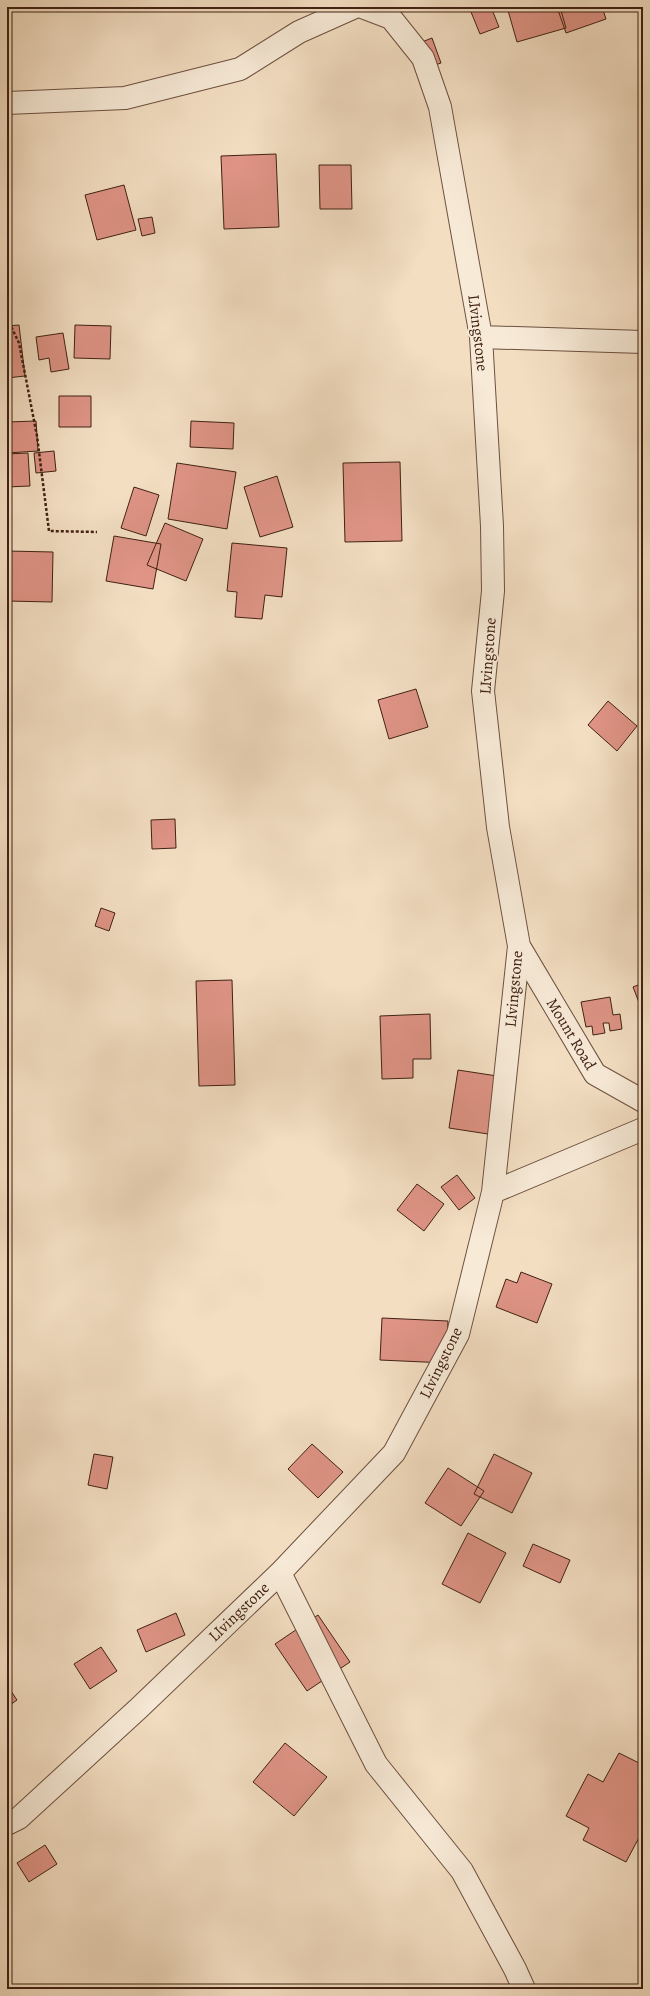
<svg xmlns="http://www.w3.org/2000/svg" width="650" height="1996" font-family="Alegreya,serif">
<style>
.building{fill:#df9486;stroke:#402113}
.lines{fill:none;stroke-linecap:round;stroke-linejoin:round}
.minor-casing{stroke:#6d503f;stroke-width:24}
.path{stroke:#402113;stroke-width:2.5;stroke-dasharray:3 2;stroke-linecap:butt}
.minor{stroke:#f7ead7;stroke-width:22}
.labels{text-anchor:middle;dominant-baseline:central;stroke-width:4;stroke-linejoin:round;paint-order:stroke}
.street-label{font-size:16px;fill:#402113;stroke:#f7ead7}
</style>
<rect width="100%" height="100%" fill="#f3dec2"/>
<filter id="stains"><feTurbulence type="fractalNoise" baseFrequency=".005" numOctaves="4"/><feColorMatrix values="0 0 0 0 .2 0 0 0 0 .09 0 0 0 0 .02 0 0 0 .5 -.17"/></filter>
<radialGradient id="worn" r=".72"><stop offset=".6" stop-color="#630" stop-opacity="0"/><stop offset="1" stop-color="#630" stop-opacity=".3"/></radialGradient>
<path class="building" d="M484,7h7l8,20 -19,7 -9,-22z
M507,7h53l6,21 -49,14z
M557,7h45l4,12 -40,14z
M432,38l9,25 -15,5 -9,-24z
M276,154l3,73 -55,2 -3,-73z
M319,165h32l1,44h-32z
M124,185l12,45 -39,10 -12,-45z
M152,217l3,16 -13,3 -4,-17z
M19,325l6,51 -18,2v-52z
M75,325l36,1 -1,33 -36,-1z
M63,333l6,36 -18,3 -2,-14 -10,2 -3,-23z
M59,396h32v31h-32z
M36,421l2,30 -31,2v-31z
M191,421l43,2 -1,26 -43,-2z
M54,451l2,20 -20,2 -2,-20z
M28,453l2,33 -23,1v-33z
M400,462l2,79 -57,1 -2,-79z
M177,463l59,9 -9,57 -59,-10z
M277,476l16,51 -33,10 -16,-50z
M134,487l25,8 -13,41 -25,-8z
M165,523l38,16 -17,42 -39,-16z
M114,536l47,8 -8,45 -47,-8z
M232,543l55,5 -5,49 -17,-2 -3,24 -27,-2 2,-25 -10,-1z
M7,551l46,1 -1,50 -45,-1z
M416,689l12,38 -39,12 -11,-39z
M608,701l29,25 -20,25 -29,-26z
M175,819l1,29 -24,1 -1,-29z
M101,908l14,5 -6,18 -14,-5z
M232,980l3,105 -36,1 -3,-105z
M643,983v30l-10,-26z
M610,997l3,18 7,-1 2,15 -12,2 -1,-8h-6l2,10 -12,2 -1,-9 -6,1 -5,-25z
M430,1014l1,45h-18v19l-31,1 -2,-63z
M458,1070l52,8 -9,58 -52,-8z
M457,1175l18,23 -16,12 -18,-23z
M417,1184l27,20 -20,27 -27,-21z
M521,1272l31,12 -15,39 -41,-16 10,-28 11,4z
M382,1318l66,3 -2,42 -66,-3z
M312,1444l31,28 -25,26 -30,-29z
M94,1454l19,3 -6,32 -19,-4z
M494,1454l38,19 -20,40 -38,-19z
M448,1468l36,23 -23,35 -36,-23z
M468,1533l38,20 -26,50 -38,-19z
M533,1544l37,16 -10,23 -37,-17z
M176,1613l9,22 -39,17 -9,-22z
M318,1615l32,47 -43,29 -32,-47z
M101,1647l16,24 -27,18 -16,-25z
M7,1685l10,15 -10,7z
M285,1743l42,34 -33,39 -41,-34z
M619,1753l24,12v65l-17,32 -43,-22 6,-12 -23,-12 22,-42 15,8z
M45,1845l12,19 -28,18 -12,-19z"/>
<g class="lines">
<g class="minor-casing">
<path id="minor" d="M7,103l118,-5 115,-29 59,-37 56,-25
M481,337l162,5
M519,946l76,128 48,27
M493,1192l150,-63
M280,1573l96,191 86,107 53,98 9,20
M7,1824l12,-6 120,-110 141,-135 114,-120 64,-119 35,-142 26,-246 -21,-119 -15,-136 10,-100 -1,-65 -11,-189 -41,-230 -17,-49 -32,-40 -29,-11"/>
</g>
<path class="path" d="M7,318l12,25 18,93 12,95 48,1"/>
<use href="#minor" class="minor"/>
</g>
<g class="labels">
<g class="street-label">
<text transform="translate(478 333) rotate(83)">LIvingstone</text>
<text transform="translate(488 656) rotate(-86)">LIvingstone</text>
<text transform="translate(514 989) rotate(-85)">LIvingstone</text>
<text transform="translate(571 1034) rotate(59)">Mount Road</text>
<text transform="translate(441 1363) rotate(-64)">LIvingstone</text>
<text transform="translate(239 1612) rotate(-44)">LIvingstone</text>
</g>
</g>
<rect width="650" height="1996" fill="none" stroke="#f3dec2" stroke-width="24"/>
<rect x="8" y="8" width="634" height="1980" fill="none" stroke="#402113" stroke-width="2"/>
<rect x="12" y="12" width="626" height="1972" fill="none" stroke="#402113"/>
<rect width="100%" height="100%" filter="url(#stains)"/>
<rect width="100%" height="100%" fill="url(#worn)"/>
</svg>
